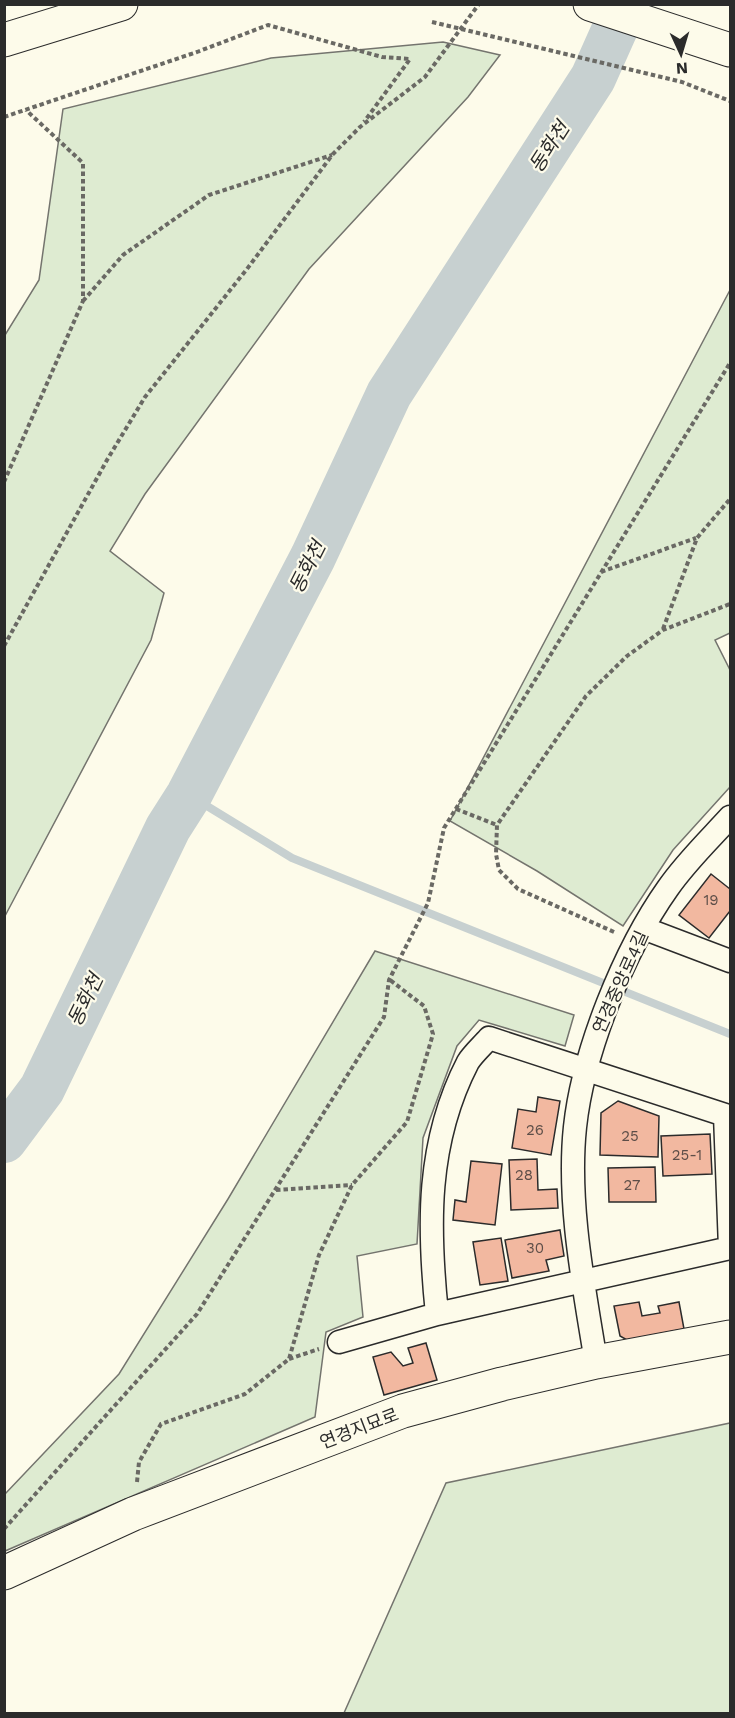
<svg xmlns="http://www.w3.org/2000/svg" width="735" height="1718" font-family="'Work Sans','Noto Sans KR',sans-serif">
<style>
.green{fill:#deebd1;stroke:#74746e;stroke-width:1.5}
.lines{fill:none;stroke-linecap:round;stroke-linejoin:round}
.stream{stroke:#c7d0d0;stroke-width:8}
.river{stroke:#c7d0d0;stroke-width:46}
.building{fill:#f2b8a0;stroke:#2b2b2b;stroke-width:1.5}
.street-casing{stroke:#2b2b2b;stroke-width:25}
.secondary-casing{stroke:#2b2b2b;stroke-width:35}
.path{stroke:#6a6964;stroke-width:4;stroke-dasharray:4.5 3;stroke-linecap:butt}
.street{stroke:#fdfbea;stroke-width:22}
.secondary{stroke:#fdfbea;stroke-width:33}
.path-bridge{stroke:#6a6964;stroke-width:4;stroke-dasharray:4.5 3;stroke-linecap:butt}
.labels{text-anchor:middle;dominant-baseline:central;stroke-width:4.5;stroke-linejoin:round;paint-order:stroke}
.number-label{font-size:15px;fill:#5d4e48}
.street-label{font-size:18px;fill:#2b2b2b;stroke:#fdfbea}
.water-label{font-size:20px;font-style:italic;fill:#2b2b2b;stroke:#fdfbea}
</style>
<rect width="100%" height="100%" fill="#fdfbea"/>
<path class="green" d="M443,42l57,13 -32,42 -159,172 -164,225 -35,57 54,42 -13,47 -146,276v-581l34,-55 24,-171 208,-51z
M730,290v343l-15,7 15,30v117l-57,63 -50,76 -86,-55 -87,-50z
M375,951l199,64 -9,31 -86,-26 -22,26 -34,92 -6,106 -60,12 6,61 -37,15 -11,85 -310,134v-57l114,-120 109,-175z
M730,1423v290h-386l102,-230z"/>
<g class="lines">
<path class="stream" d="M189,795l103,63 438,176"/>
<path class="river" d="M4,1140l38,-51 126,-261 21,-33 124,-238 76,-163 204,-316 33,-74"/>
</g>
<path class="building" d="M711,874l19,15v22l-21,27 -30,-23z
M538,1097l22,4 -9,54 -39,-7 6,-39 18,3z
M618,1101l41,15 -1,41 -58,-2 1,-42z
M710,1134l2,40 -49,2 -2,-40z
M537,1159l1,31 19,-1 1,19 -47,2 -2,-50z
M471,1161l31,3 -7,61 -42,-5 2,-20 11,2z
M655,1167l1,35h-47l-1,-34z
M560,1230l4,26 -18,4 3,11 -37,7 -7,-38z
M501,1238l7,43 -28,4 -7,-43z
M639,1302l3,14 18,-3 -2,-7 21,-4 5,27 -57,11 -7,-4 -6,-30z
M426,1343l11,37 -53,15 -11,-38 18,-5 12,14 10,-3 -5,-15z"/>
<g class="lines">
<g class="street-casing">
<path id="street" d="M643,928l87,33
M339,1342l98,-28 293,-66 -5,-133 -236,-77c-7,8 -16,16 -21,24 -42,81 -40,165 -31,252
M596,1362c-12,-75 -29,-159 -21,-235 8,-75 49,-177 93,-239 18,-26 41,-48 62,-71"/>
</g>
<g class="secondary-casing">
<path id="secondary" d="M590,4l140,46
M4,40l117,-36
M4,1573l129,-59 270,-103 99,-27 94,-22 134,-25"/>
</g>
<path class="path" d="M4,117l193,-65 71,-27 114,32 28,2 -46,63
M83,301l40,-46 86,-60 123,-40
M4,482l79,-181v-138l-57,-53
M601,572l95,-34
M663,629l34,-91 33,-39
M4,646l103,-186 38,-63 102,-128 86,-115 27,-27 65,-50 54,-73
M456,809l41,16
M614,932l-96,-43 -19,-19 -3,-16 1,-29 89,-129 41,-40 36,-26 67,-26
M276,1190l76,-5
M289,1359l30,-10
M137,1482l2,-20 22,-38 84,-30 44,-35 30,-104 33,-70 55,-63 26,-88 -9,-28 -34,-26
M4,1529l193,-215 187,-297 5,-37 39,-77 16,-75 286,-465"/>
<use href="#street" class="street"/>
<use href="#secondary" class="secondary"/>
<path class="path-bridge" d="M432,22l250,60 48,19"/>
</g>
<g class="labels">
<g class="number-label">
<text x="711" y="900">19</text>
<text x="535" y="1130">26</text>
<text x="630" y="1136">25</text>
<text x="687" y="1155">25-1</text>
<text x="524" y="1175">28</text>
<text x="632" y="1185">27</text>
<text x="535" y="1248">30</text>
</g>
<g class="street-label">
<text transform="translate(620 982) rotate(-66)">연경중앙로4길</text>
<text transform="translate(359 1428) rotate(-21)">연경지묘로</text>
</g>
<g class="water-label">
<text transform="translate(549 147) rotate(-57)">동화천</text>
<text transform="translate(307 567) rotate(-63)">동화천</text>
<text transform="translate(85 1000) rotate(-64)">동화천</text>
</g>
</g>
<rect width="735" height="1718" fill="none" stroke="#2b2b2b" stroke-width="12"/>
<g transform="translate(681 54) rotate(176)" stroke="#fdfbea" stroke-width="4.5" paint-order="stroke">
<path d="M0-4.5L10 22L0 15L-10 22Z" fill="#2b2b2b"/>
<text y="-9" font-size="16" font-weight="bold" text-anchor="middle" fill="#2b2b2b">N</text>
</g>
</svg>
